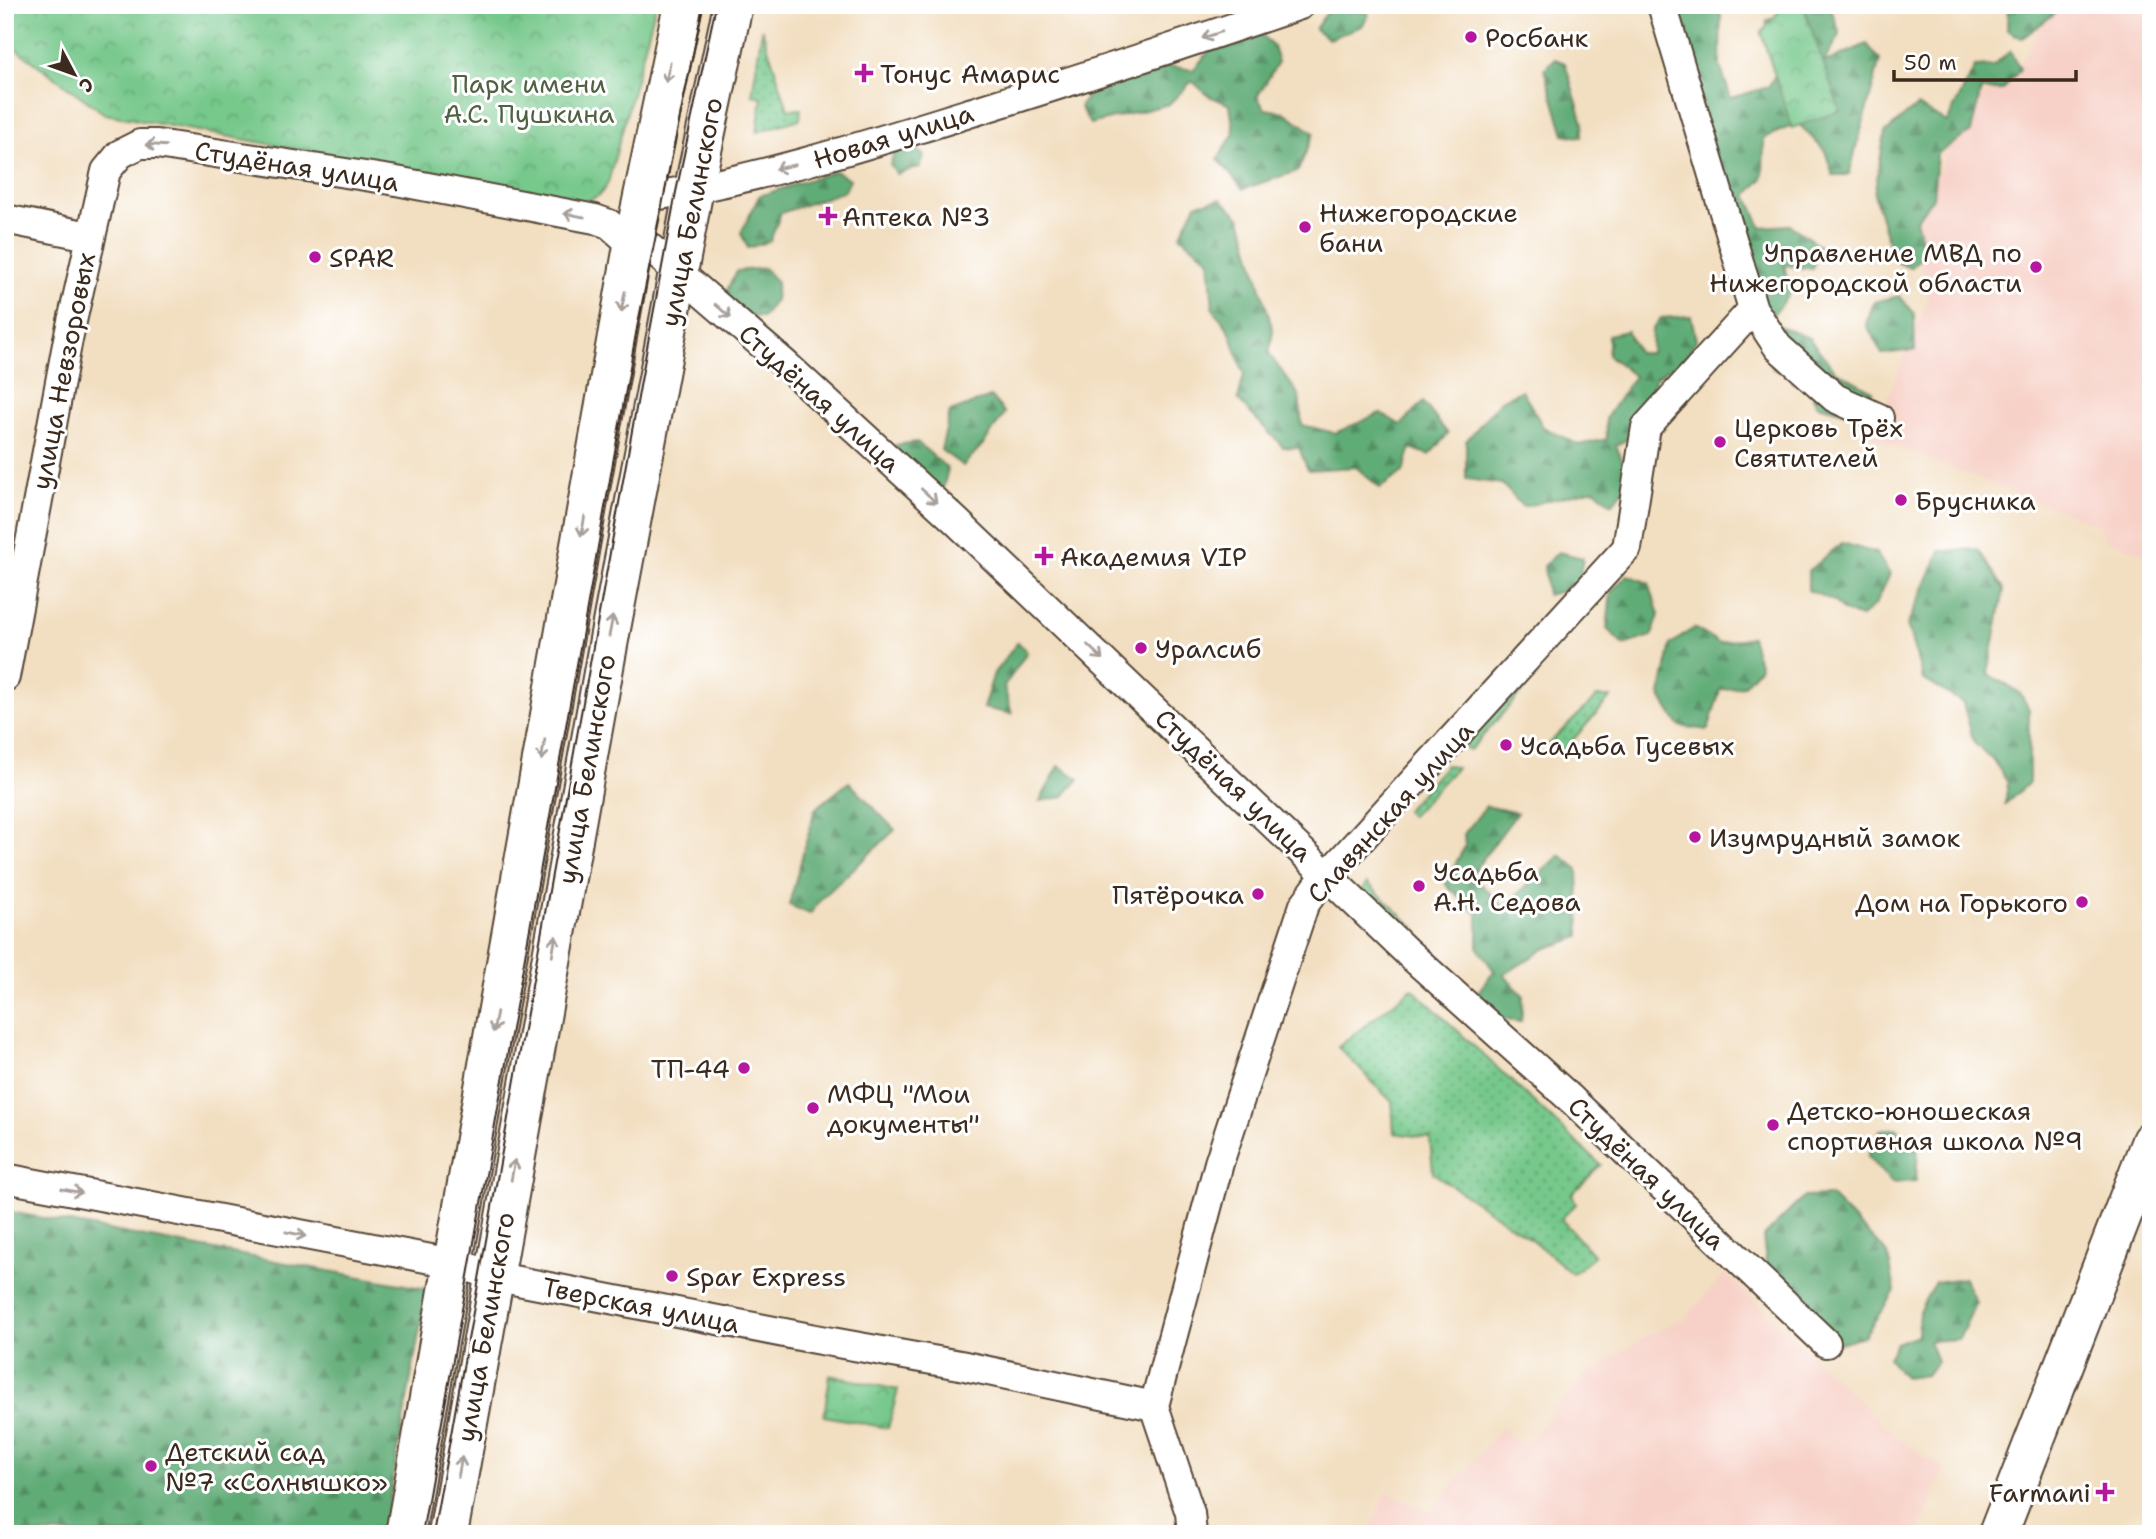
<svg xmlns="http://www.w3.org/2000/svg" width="2156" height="1539" font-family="'Shantell Sans',sans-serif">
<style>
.built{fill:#f7d1c7}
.grass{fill:url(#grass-dots);stroke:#587954;stroke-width:2}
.forest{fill:url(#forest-firs);stroke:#4e6b4a;stroke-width:2}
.park{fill:url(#park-crowns);stroke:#587954;stroke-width:2}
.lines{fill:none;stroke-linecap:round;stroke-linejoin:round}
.street-casing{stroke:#564536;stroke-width:32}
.secondary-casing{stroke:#564536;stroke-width:42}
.primary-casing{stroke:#564536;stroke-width:42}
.street{stroke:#fff;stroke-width:28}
.secondary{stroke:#fff;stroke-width:38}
.primary{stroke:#fff;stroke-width:38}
.tram{stroke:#3b2a1e;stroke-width:2}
.oneway{stroke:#a79f9a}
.poi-dot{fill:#b5179e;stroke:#fff;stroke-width:2.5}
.labels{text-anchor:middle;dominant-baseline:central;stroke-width:6;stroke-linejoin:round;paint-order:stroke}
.poi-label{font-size:26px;fill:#3b2a1e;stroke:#fff;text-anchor:start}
.park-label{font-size:26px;fill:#506144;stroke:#fff}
.street-label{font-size:26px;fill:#3b2a1e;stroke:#fff}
</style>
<defs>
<pattern id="grass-dots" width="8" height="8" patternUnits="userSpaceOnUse" patternTransform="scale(1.75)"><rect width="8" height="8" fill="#76c88b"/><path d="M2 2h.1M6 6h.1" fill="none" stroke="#62a371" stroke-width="1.8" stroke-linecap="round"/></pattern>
<pattern id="forest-firs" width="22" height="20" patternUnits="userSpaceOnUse" patternTransform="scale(1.75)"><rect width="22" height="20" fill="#60ac77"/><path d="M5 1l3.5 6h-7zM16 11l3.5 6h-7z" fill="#508c61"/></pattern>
<pattern id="park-crowns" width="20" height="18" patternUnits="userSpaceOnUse" patternTransform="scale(1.75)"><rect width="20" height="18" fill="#76c88b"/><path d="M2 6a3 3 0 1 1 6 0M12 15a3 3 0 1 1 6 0" fill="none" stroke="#62a371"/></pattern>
</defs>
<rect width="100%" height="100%" fill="#fff"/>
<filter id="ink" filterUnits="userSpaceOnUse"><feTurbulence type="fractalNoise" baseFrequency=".0143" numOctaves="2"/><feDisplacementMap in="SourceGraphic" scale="14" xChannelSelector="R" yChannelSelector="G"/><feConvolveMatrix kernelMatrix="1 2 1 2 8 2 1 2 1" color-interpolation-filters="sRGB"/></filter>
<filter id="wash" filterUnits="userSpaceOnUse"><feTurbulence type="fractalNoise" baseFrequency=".00686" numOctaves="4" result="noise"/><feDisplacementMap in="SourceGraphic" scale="28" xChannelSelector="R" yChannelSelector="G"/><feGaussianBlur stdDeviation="1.57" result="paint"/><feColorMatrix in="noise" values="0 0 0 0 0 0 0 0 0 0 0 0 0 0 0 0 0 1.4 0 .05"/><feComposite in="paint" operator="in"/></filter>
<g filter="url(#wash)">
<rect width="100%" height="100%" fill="#f2dec0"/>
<path class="built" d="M2052,5h99v551l-47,-17 -3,-13 -230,-89 57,-138 -14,-63 48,-125 52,-36z
M1725,1273l177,169 42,26 -26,66h-550l18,-42 44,20 72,-85 21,18 60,-68 61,-40 42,-19z"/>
<path class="grass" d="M762,29l26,80h13l-1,10 -43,13 5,-35 -10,-2z
M1534,668l3,7 -67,75 -7,-3z
M1597,697h14l-48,54 -17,-5z
M1446,765l10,3 -45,48 -6,-5z
M1367,883l48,45 -5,7 -48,-45z
M1412,988l189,177 -29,29 4,10 -15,15 33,37 -22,18 -41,-35 -98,-66 -3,-35 -36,-5 -2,-31 -54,-55z"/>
<path class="forest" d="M1349,5h6l14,9 -7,12 -33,13 -14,-10 12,-17z
M1680,5l41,1 -1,60 11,32 37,-11 12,-20 -14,-46 29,-14 -1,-2h36l10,30 -17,28 44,-19 13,16 -31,115h-16l-8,-24 -27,-28 -34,15 -1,40 -16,17 14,32 29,-2 30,21 -8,23 -28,-4 6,27 -18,24 -15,-17 -82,-268 8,-24z
M2008,5h50l-4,9 -32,24 -15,-8z
M1260,33l13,14 5,15 -21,35 8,12 19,3 30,21 -16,38 -55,18 -25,-30 16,-26 -4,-28 -21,-9 -17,-15 -23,23 -79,20 -10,-17 12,-20 76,-21 25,4 21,-24z
M2010,51l10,18 -17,21h-22l-10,42 -34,22 -4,44 -17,21 8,35 -14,14 -17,-8 -19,-66 11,-61 32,-27 30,16 28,-55 19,-1z
M1555,59l10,4 18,60 -2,14 -17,-3 -20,-65z
M913,145l11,11 -4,11 -23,7 -7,-9 5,-15z
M835,171l15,8 -5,12 -64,22 -11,28 -22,7 -7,-15 18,-37z
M1221,199l20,19 32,113 -4,23 30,41 3,30 33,8 45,-20 21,12 22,-23 25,32 -19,21 -18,-7 -8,24 -23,16 -24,-21 -48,3 -9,-22 -16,-1 -45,-47 6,-26 -15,-44 -16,-21 -4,-50 -29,-23 16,-32z
M764,268l13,14 -2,18 -12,17 -26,-1 -13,-20 13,-25z
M1899,296l15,17 1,37 -33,4 -16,-30 8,-22z
M1691,316l5,24 -11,19 -29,18 -19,56 -21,13 16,34 -20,24 -18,-15 -71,18 -21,-23 -36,-5v-38l35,-41 21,-10 21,37 36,18 28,-6 -1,-21 28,-42 -26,-21v-20l19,-4 11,22h13l1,-23 9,-12z
M1779,326l30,12 26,32 37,21 1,15 -12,10 -44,-11 -14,-27 -30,-9 -7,-25z
M991,397l14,16 -21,30 -21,23 -22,-16 9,-38z
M917,442l31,27 -5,19 -21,5 -31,-31 5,-17z
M1842,543l34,10 14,21 -14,30 -15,13 -18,-6 -9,-10 -26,-11v-19z
M1978,549l26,40 -16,85 32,19 9,16v74l-24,21 3,-21 -14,-22 -20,-18 -11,-40 -40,-24 -16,-54 33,-74z
M1558,552l25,6 -5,29 -31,8 -3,-29z
M1627,575l22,8 10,32 -7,21 -29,9 -16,-16 4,-37z
M1694,628l26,15 31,-6 9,30 -17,19 -23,4 -12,40 -29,-4 -19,-31 11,-51z
M1018,642l9,10 -23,35 8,27 -29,-6 11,-35z
M1059,766l20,13 -16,18 -23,4z
M849,782l46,48 -73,68 -12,16 -21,-9 26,-96z
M1486,806l31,7 -46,62 33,32 56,-52 18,14 2,68 -36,12 -40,26 19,20 -2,27 -29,-4 -15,-25 17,-22 -16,-23v-33l-33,-32 20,-37 -1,-12z
M1897,1128l21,21 -2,32 -24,2 -24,-27 12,-26z
M1830,1196l58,58 7,37 -31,45 -27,8 -69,-66 -5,-41 41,-40z
M5,1211l422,78 -44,245h-378z
M1964,1278l12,24 -17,37 -30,2 8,20 -11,14 -21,3 -17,-20 8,-15 22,-8 1,-24 16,-29z"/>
<path class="park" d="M5,5h651l-48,178c-7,13 -14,17 -28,18l-475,-87 -100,-73z
M1784,5h19l37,106 -48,17 -31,-95z
M830,1375l68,15 -10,38 -64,-12z"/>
</g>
<g filter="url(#ink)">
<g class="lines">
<g class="street-casing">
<path id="street" d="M1662,5l91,304 25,38 57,51 44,20
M642,198c116,-18 228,-54 340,-89 106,-33 212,-68 318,-104
M5,219l84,17
M635,235l151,130 170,156 452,432 164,147 254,243
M5,677l63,-338 38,-168 14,-17 20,-10h17l234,36 204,39 14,5 24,21
M5,1178l447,85 61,17 302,59 145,26 194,41
M1192,1534l-2,-21 -36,-107 65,-243 85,-258 13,-18 310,-339 19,-121 107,-118"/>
</g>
<g class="secondary-casing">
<path id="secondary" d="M1998,1534l153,-393"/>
</g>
<g class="primary-casing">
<path id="primary" d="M405,1534l230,-1299 48,-230
M448,1534l162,-900 84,-446 39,-183"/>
</g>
<use href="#street" class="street"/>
<use href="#secondary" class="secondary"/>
<use href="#primary" class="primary"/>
<path class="tram" d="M422,1534l215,-1206 66,-323
M433,1534l217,-1203 26,-139 40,-187"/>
</g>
<defs><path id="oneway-shaft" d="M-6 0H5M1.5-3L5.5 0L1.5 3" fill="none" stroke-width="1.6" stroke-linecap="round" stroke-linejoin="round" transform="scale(1.75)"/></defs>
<g class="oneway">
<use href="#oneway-shaft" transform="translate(1212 35) rotate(162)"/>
<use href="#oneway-shaft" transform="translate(668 72) rotate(102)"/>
<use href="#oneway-shaft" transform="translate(156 145) rotate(-176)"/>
<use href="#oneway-shaft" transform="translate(785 167) rotate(167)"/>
<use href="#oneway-shaft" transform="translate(574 215) rotate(-169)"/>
<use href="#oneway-shaft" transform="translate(623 302) rotate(101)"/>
<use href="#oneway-shaft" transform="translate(723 311) rotate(41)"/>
<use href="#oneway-shaft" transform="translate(929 496) rotate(43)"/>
<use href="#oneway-shaft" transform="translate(583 526) rotate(100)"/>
<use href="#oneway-shaft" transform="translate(611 626) rotate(-79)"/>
<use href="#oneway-shaft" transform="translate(1095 652) rotate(44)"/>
<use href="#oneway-shaft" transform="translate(543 750) rotate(100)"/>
<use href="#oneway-shaft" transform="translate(554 946) rotate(-80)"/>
<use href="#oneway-shaft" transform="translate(495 1022) rotate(100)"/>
<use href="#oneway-shaft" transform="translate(513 1170) rotate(-80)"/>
<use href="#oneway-shaft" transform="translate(72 1191) rotate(11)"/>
<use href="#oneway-shaft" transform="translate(296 1234) rotate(11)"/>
<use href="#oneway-shaft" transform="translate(460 1467) rotate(-80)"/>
</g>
</g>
<g class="poi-dot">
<circle cx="1471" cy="37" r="7"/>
<path d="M860.5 62.5h7v7h7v7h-7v7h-7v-7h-7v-7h7z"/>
<path d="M824.5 205.5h7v7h7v7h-7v7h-7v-7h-7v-7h7z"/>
<circle cx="1305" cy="227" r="7"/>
<circle cx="315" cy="257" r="7"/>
<circle cx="2036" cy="267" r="7"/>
<circle cx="1720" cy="442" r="7"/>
<circle cx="1901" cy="500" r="7"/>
<path d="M1040.5 545.5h7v7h7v7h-7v7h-7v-7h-7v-7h7z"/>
<circle cx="1141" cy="648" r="7"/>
<circle cx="1506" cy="745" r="7"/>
<circle cx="1695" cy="837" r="7"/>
<circle cx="1419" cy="886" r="7"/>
<circle cx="1258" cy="894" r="7"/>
<circle cx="2082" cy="902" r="7"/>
<circle cx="744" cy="1068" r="7"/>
<circle cx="813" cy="1108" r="7"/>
<circle cx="1773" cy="1125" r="7"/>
<circle cx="672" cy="1276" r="7"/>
<circle cx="151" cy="1466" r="7"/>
<path d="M2101.5 1481.5h7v7h7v7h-7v7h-7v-7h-7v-7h7z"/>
</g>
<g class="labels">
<g class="poi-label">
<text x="1485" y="37">Росбанк</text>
<text x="880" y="73">Тонус Амарис</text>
<text x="1319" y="212">Нижегородские<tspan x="1319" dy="30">бани</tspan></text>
<text x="842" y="216">Аптека №3</text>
<text x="2022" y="252" text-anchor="end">Управление МВД по<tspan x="2022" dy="30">Нижегородской области</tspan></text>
<text x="329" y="257">SPAR</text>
<text x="1734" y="427">Церковь Трёх<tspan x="1734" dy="30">Святителей</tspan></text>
<text x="1915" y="500">Брусника</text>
<text x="1060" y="556">Академия VIP</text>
<text x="1155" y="648">Уралсиб</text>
<text x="1520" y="745">Усадьба Гусевых</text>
<text x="1709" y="837">Изумрудный замок</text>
<text x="1433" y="871">Усадьба<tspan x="1433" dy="30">А.Н. Седова</tspan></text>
<text x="1244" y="894" text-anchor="end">Пятёрочка</text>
<text x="2068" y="902" text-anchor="end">Дом на Горького</text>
<text x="730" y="1068" text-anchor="end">ТП-44</text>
<text x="827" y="1093">МФЦ "Мои<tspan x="827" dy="30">документы"</tspan></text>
<text x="1787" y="1110">Детско-юношеская<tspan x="1787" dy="30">спортивная школа №9</tspan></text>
<text x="686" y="1276">Spar Express</text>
<text x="165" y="1451">Детский сад<tspan x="165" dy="30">№7 «Солнышко»</tspan></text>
<text x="2091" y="1492" text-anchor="end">Farmani</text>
</g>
<g class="park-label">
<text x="529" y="83">Парк имени<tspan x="529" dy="30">А.С. Пушкина</tspan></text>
</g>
<g class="street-label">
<text transform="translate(893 136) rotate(-17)">Новая улица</text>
<text transform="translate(297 166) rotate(9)">Студёная улица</text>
<text transform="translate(691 212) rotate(-79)">улица Белинского</text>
<text transform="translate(63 371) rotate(-79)">улица Невзоровых</text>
<text transform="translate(820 398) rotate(42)">Студёная улица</text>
<text transform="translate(586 769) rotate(-80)">улица Белинского</text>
<text transform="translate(1234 785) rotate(44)">Студёная улица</text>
<text transform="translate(1390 812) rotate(-48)">Славянская улица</text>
<text transform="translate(1647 1173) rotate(44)">Студёная улица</text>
<text transform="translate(641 1305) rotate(11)">Тверская улица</text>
<text transform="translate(485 1327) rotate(-80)">улица Белинского</text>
</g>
</g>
<rect width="2156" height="1539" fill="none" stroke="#fff" stroke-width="28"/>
<g transform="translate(74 74) rotate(131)" stroke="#ffffff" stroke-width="5" paint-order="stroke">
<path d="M0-5L12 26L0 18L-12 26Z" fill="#3b2a1e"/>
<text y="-10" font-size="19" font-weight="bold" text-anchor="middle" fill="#3b2a1e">С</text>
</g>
<path d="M1894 70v10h182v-10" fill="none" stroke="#3b2a1e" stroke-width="3.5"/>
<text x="1904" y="70" font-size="21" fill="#3b2a1e" stroke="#ffffff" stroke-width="5" paint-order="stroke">50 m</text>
</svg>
